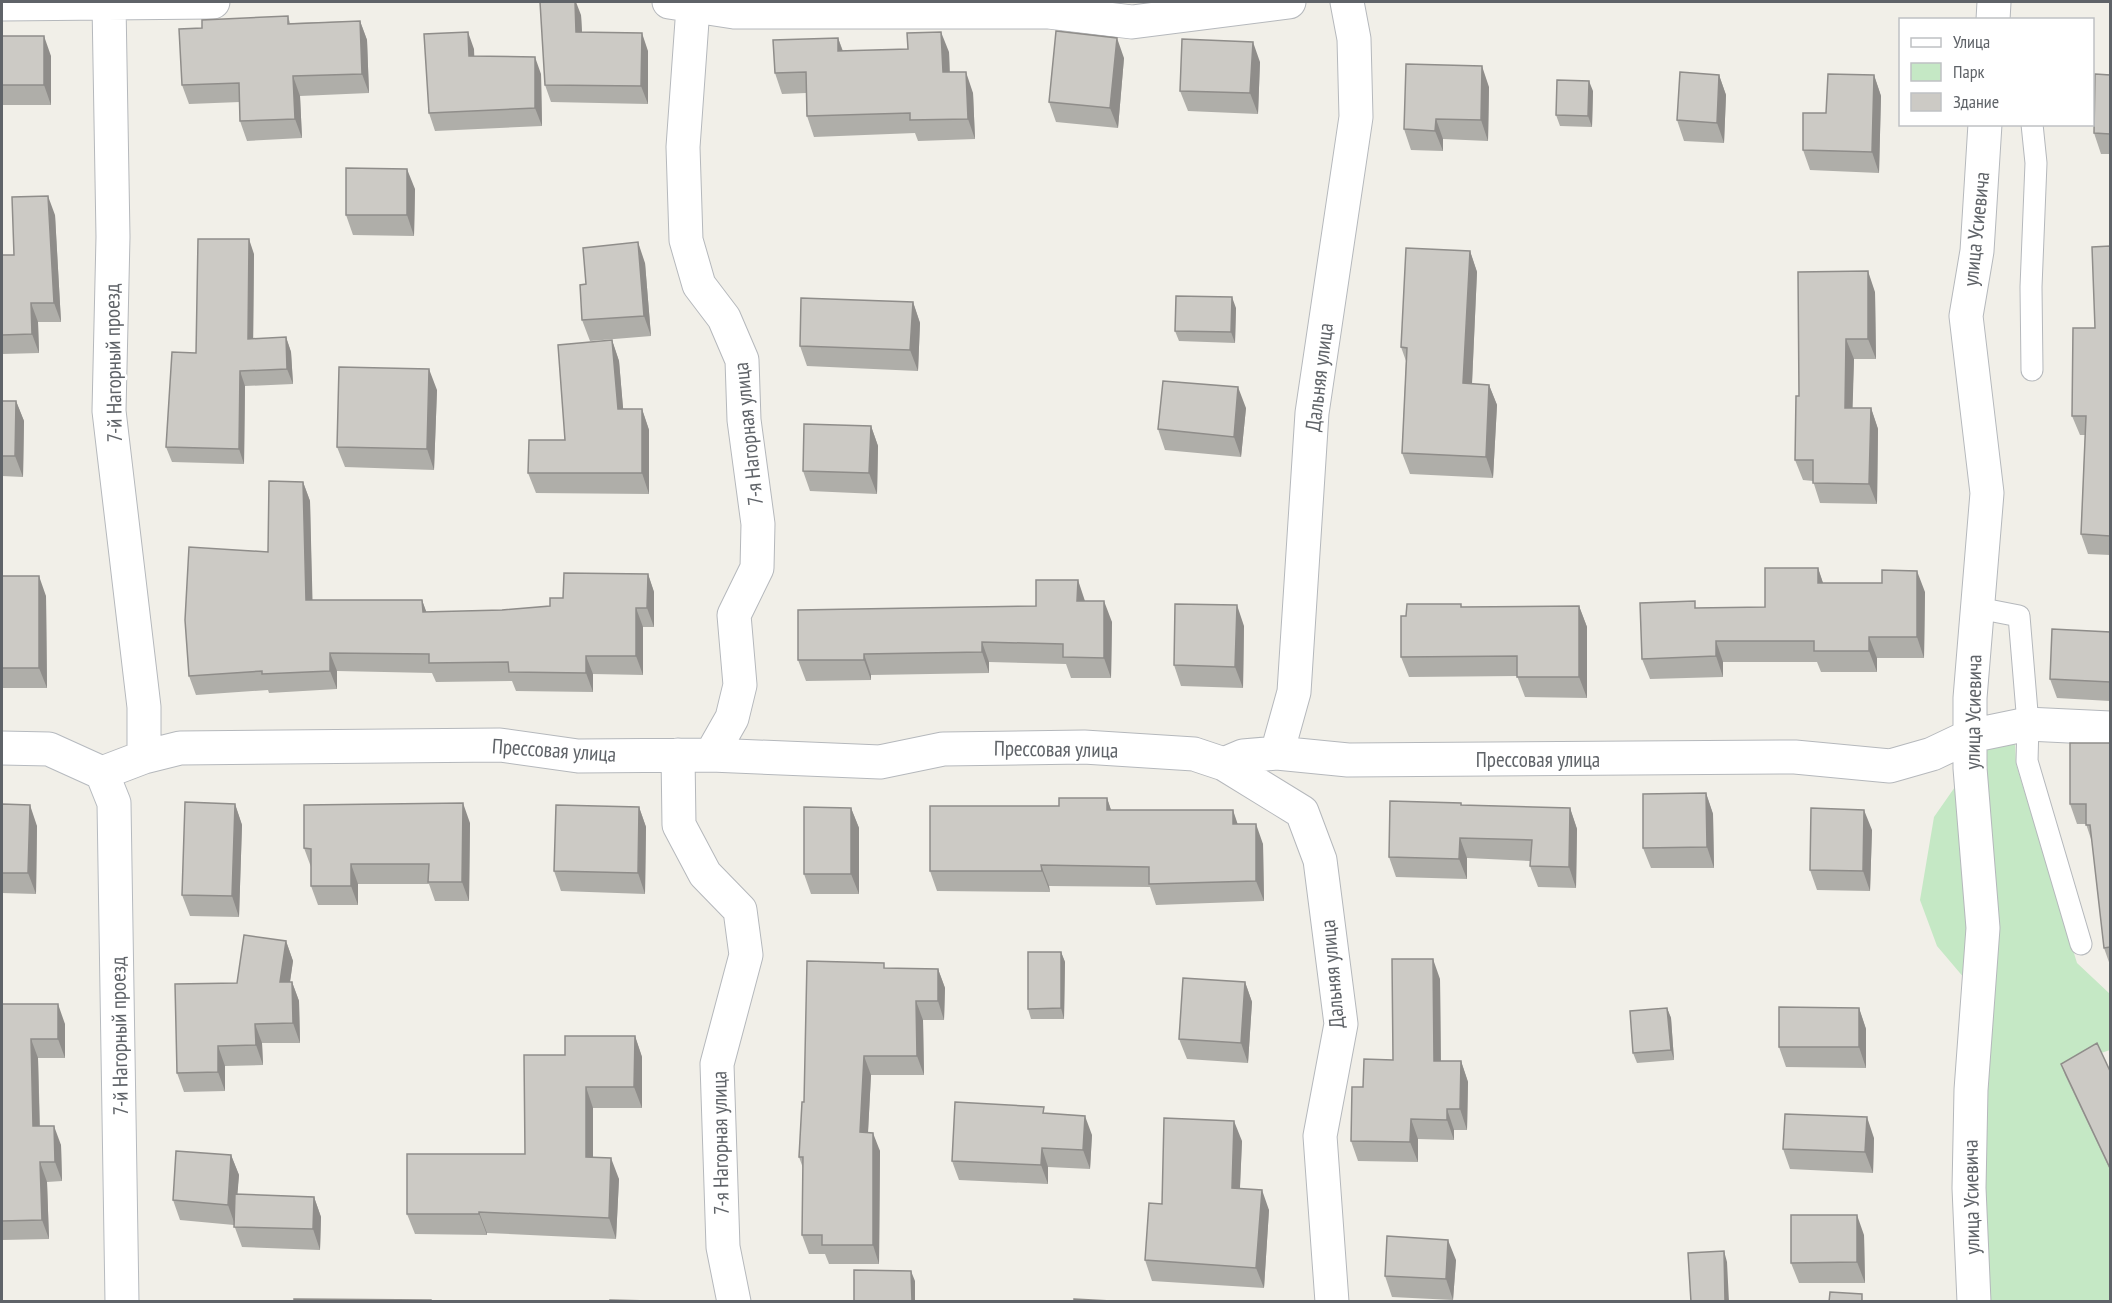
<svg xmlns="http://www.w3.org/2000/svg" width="2112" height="1303" font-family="'PT Sans Narrow',sans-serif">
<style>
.green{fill:#c5e8c5}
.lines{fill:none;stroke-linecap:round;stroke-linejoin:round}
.lane-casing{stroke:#b5b8bc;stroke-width:23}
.street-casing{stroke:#b5b8bc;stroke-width:35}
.secondary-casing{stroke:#b6babf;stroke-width:35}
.lane{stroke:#fff;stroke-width:21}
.street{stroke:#fff;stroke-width:33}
.secondary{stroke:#fff;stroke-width:33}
.wall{fill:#afaea9}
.shaded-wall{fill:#8f8d8a}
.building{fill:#cccac5;stroke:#8f8d8a;stroke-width:1.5}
.labels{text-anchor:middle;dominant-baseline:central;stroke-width:5;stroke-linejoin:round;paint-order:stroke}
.street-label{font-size:21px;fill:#5f6368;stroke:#fff}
</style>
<rect width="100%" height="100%" fill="#f1efe8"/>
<path class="green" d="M2015,743l1,21 61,199 33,31v56l-9,3 9,117v131h-121l-24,-322 -28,-33 -17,-46 14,-83 51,-73z"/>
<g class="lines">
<g class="lane-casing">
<path id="lane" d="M2032,124l4,39 -5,124 1,83
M1978,608l41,8 9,108 -1,37 54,183"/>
</g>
<g class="street-casing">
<path id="street" d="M669,2l65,10h315l83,10 157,-20
M2,4l211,-2
M109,4l4,233 -4,174 35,296v50
M693,7l-10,140 3,93 13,45 25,33 18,42 2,60 14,104 -1,44 -23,47 6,70 -8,33 -21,37
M1993,20l1,-18
M1277,753l17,-61 18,-279 44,-296 -2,-78 -7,-37
M678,755l1,70 26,49 35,36 6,45 -29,109 6,183 11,55
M1224,764l78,48 18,48 21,164 -21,112 12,166
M102,773l42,-16 36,-9 320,-3 78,11 133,-1 169,7 63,-13 141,-2 110,7 30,10 19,-8 34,-3 71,7 447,-3 95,9 42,-12 38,-18 58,-12 82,4
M1974,1302l-5,-114 2,-98 12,-162 -13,-160v-70l17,-205 -21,-177 11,-65 8,-127"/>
</g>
<g class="secondary-casing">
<path id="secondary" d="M2,748l47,1 53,24 12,30 8,499"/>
</g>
<use href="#lane" class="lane"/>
<use href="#street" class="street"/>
<use href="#secondary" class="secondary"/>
</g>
<path class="wall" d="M581,15l1,17 66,19v53l-97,-2 -6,-17z
M288,16l2,7 70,-2 7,19 2,53 -69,3 2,42 -55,3 -7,-20v-19l-51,2 -7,-19 20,-57z
M2,36l49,20v49h-49z
M838,38l5,13 106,1 1,20 23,21 2,46 -57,2 -3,-8 -101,4 -7,-21 -1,-23 -24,1 -7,-21z
M474,49v7l67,18 1,52 -107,5 -6,-18z
M1124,58l-6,70 -62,-6 -7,-20z
M1260,62l-2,52 -70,-3 -8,-20z
M1719,75l7,20 -2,48 -40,-2 -7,-21z
M1874,75l7,21 -2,77 -69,-3 -7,-20 23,-37z
M2110,75v79h-9l-7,-21z
M1489,87l-1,54 -45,-2v12l-32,-1 -7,-21z
M1593,91l-1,36 -32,-1 -4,-11z
M415,189l-1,47 -61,-1 -7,-20z
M55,215l6,107h-23l1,31 -37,1v-99h12z
M2110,246v309l-22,-1 -7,-20 4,-99h-5l-8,-19 23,-88z
M1470,251l7,21 -5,112 17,1 8,20 -4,73 -83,-4 -8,-21 4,-92 -5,-14z
M254,254l-1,85 33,-2 5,15 2,32 -48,2 -1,78 -72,-2 -6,-15 30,-94z
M645,263l6,73 -61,5 -8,-21 4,-36z
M1875,292l1,67h-22l-2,49h19l7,21 -1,75 -57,-1 -7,-22 -10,-1 -8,-20 4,-64z
M913,302l7,21 -2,48 -111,-5 -7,-20z
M1236,308l-1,35 -56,-2 -4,-10z
M612,340l7,21 4,48h19l7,21v64l-113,-1 -8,-20 37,-33z
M437,390l-3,80 -89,-3 -8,-20z
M2,401h14l8,20 -1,56 -21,-1z
M1246,408l-5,49 -76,-7 -7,-21z
M871,426l7,20 -1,48 -67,-3 -7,-20z
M303,482l7,19 2,99h110l4,12 76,-2 48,-4 13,-8 85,-24 6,18v35h-11v48l-50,-1v18l-77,-1 -4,-10 -76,1 -4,-9 -95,-2v18l-68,4 -1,-3 -72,5 -7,-19 79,-124z
M1818,568l5,15 102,9 -1,66h-47v14h-56l-4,-10h-94v15l-73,2 -8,-20 55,-51 68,-1z
M2,576l44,20 1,92h-45z
M1085,601l27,21 -1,56h-40l-5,-14 -77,-2v11l-118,2v5l-65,1 -8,-21 238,-54z
M1579,606l8,21v71l-62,-1 -8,-21 -108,1 -8,-20 5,-41 56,-9z
M1244,626l-1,62 -62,-2 -7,-21z
M2110,632v69l-53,-3 -7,-19z
M2110,743v222l-6,-17 -12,-106 -6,-18h-9l-7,-20z
M1706,793l7,21 1,54h-63l-8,-20z
M1107,798l4,12 127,14 25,20 1,57 -108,4 -6,-18 -101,-1 1,6 -113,-1 -7,-20 129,-65z
M1461,803l1,2 108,3 7,21 -1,59 -38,-1 -8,-21 1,-5 -64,-3v21l-71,-2 -7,-20z
M2,804l35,22 -1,68 -34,-1z
M235,804l7,21 -3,92 -49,-1 -8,-21z
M639,807l7,20 -1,67 -84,-3 -7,-20z
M851,808l8,20v66h-48l-7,-20z
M470,823l-1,78h-34l-6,-17h-71v21h-40l-7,-19v-19l-7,-19z
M1872,830l-2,61 -53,-1 -7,-20z
M286,941l7,20 -3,21h2l7,19 1,42h-38l1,22 -38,1v25l-41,1 -7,-19 60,-90z
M1061,952l4,10 -1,57h-33l-3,-10z
M886,968l52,1 7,19 -1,32h-21l1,55h-53l-3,57 12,19 -1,113h-50l-4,-10h-16l-7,-19 1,-67 -4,-11 5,-55z
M1440,979l1,82h20l7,21 -1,48h-13v10l-36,-1v23l-60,-1 -7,-20 12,-54 30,-27z
M1245,982l7,20 -4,61 -61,-4 -8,-20z
M2,1004l63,20v34h-27l2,68 21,19 1,36 -15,1 2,57 -47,1 1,17h-1z
M1667,1008l4,10 3,42 -37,3 -4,-10z
M1859,1008l7,21v39l-80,-1 -7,-20z
M635,1036l7,21v51h-49v50l26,21 -3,60 -129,-6v2l-72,-1 -8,-20 118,-60 40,-99z
M2061,1064l49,7v99l-45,-95z
M1046,1113l46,22 -2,34 -42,-2v17l-89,-4 -7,-19z
M1874,1138l-1,35 -83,-4 -7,-20z
M1242,1141l-2,47 29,22 -5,78 -112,-7 -7,-21 17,-56z
M231,1155l8,20 -2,19 77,3 7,20 -1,33 -78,-3 -8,-22 -54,-5 -7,-20z
M1864,1235l1,48h-66l-8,-20z
M1456,1260l-3,40 -61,-3 -7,-21z"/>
<path class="shaded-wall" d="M575,2h1l5,13 2,35 -7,-18z
M360,21l7,19 2,53 -7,-19z
M468,32l6,17 1,25 -6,-18z
M941,32l8,20 1,41 -7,-21z
M642,33l6,18v53l-7,-18z
M44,36l7,20v49l-7,-20z
M838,38l7,20 -7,-7z
M1117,38l7,20 -6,70 -8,-20z
M1253,42l7,20 -2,52 -8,-21z
M535,57l6,17 1,52 -7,-18z
M1482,66l7,21 -1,54 -7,-21z
M966,72l7,21 2,46 -7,-20z
M1719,75l7,20 -2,48 -7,-20z
M1874,75l7,21 -2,77 -7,-21z
M293,76l7,20 2,42 -7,-19z
M1589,81l4,10 -1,36 -4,-11z
M1436,119l7,20v12l-8,-20z
M407,169l8,20 -1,47 -7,-21z
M48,196l7,19 6,107 -7,-19z
M249,239l5,15 -1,100 -5,-15z
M638,242l7,21 6,73 -7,-20z
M1470,251l7,21 -6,132 -8,-21z
M1868,271l7,21 1,67 -8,-20z
M1232,297l4,11 -1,35 -4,-11z
M913,302l7,21 -2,48 -8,-21z
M31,303l7,19 1,31 -7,-19z
M286,337l5,15 2,32 -6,-15z
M1846,339l8,20 -2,70 -7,-21z
M612,340l7,21 6,69 -7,-21z
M429,369l8,21 -3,80 -7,-21z
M240,371l5,15 -1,78 -5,-15z
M1489,385l8,20 -4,73 -7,-21z
M1238,387l8,21 -5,49 -7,-20z
M16,401l8,20 -1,56 -8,-21z
M1871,408l7,21 -1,75 -8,-20z
M642,409l7,21v64l-7,-21z
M871,426l7,20 -1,48 -8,-21z
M303,482l7,19 3,118 -7,-19z
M1818,568l7,21 -7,-6z
M1917,571l8,21 -1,66 -7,-21z
M648,574l6,18v35l-7,-19z
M39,576l7,20 1,92 -8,-20z
M1078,580l7,21v21l-8,-21z
M422,600l7,19 -6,-7z
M1104,601l8,21 -1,56 -7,-20z
M1237,605l7,21 -1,62 -8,-21z
M1579,606l8,21v71l-8,-21z
M636,608l7,19v48l-7,-19z
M1869,637l8,21v14l-8,-21z
M1716,641l7,21v15l-7,-21z
M982,642l7,20v11l-7,-21z
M330,653l7,18v18l-7,-18z
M864,654l7,21v5l-7,-20z
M586,656l7,18v18l-7,-19z
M1706,793l7,21 1,54 -7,-21z
M1107,798l7,21 -7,-9z
M463,803l7,20 -1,78 -7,-19z
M235,804l7,21 -3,92 -7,-21z
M30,805l7,21 -1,68 -8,-21z
M639,807l7,20 -1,67 -7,-21z
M851,808l8,20v66l-8,-20z
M1570,808l7,21 -1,59 -7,-21z
M1233,810l7,21 -7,-7z
M1864,810l8,20 -2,61 -7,-20z
M1256,824l7,20 1,57 -8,-20z
M1460,838l7,20v21l-8,-20z
M351,864l7,20v21l-7,-19z
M1041,865l8,21 1,6 -8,-21z
M286,941l7,20 -6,41 -7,-20z
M1061,952l4,10 -1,57 -3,-11z
M1433,959l7,20 1,102 -7,-20z
M938,969l7,19 -1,32 -6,-19z
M292,982l7,19 1,42 -7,-20z
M1245,982l7,20 -4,61 -7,-20z
M916,1001l7,19 1,55 -7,-19z
M58,1004l7,20v34l-7,-19z
M1667,1008l4,10 3,42 -3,-10z
M1859,1008l7,21v39l-7,-21z
M255,1024l7,19 1,22 -7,-20z
M635,1036l7,21v51l-8,-21z
M31,1039l7,19 2,88 -7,-20z
M218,1046l7,20v25l-7,-19z
M864,1056l7,19 -4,76 -7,-19z
M1461,1061l7,21 -1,48 -7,-21z
M586,1087l7,21v70l-7,-21z
M1447,1109l7,21v10l-7,-20z
M1085,1116l7,19 -2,34 -7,-19z
M1867,1117l7,21 -1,35 -8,-21z
M1411,1119l7,20v23l-8,-20z
M1234,1121l8,20 -3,67 -7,-20z
M54,1126l7,19 1,36 -7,-19z
M873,1133l7,18 -1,113 -6,-19z
M1042,1148l6,19v17l-7,-19z
M231,1155l8,20 -4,50 -7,-20z
M611,1158l8,21 -3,60 -7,-21z
M40,1162l7,20 2,57 -7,-19z
M1262,1190l7,20 -5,78 -8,-20z
M314,1197l7,20 -1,33 -7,-21z
M479,1212l8,21v2l-8,-21z
M1857,1215l7,20 1,48 -8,-21z
M1448,1240l8,20 -3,40 -7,-21z
M1724,1251l3,11 2,40h-4z
M911,1271l4,10v21h-3z"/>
<path class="building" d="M540,2h35l1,30 66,1 -1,53 -96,-1z
M288,16v8l72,-3 2,53 -69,2 2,43 -55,2 -1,-38 -57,2 -3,-56 23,-1v-8z
M1056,31l61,7 -7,70 -61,-6z
M468,32l1,24 66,1v51l-106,5 -5,-79z
M941,32l2,40h23l2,47 -58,1v-7l-103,3 -1,-44 -31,1 -2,-33 65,-2v13l70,-2 -1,-16z
M2,36h42v49h-42z
M1182,39l71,3 -3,51 -70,-2z
M1406,64l76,2 -1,54 -45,-1 -1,12 -31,-2z
M1680,72l39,3 -2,48 -40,-3z
M1828,74l46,1 -2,77 -69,-2v-37h23z
M2095,74l15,1v59l-16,-1z
M1557,80l32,1 -1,35 -32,-1z
M346,168l61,1v46h-61z
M48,196l6,107h-23l1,31 -30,1v-80h12l-2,-58z
M198,239h51l-1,100 38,-2 1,32 -47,2 -1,78 -73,-2 6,-95 24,1z
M638,242l6,74 -62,4 -2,-35 6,-1 -3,-36z
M2110,246v290l-29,-2 5,-118h-14l1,-88h22l-3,-81z
M1406,248l64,3 -7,132 26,2 -3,72 -84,-4 5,-105 -6,-1z
M1868,271v68h-22l-1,69h26l-2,76 -56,-1v-23h-18l1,-64h3l-1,-124z
M1176,296l56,1 -1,35 -56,-1z
M801,298l112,4 -3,48 -110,-4z
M612,340l6,69h24v64h-114l1,-33h36l-7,-95z
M339,367l90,2 -2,80 -90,-2z
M1163,381l75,6 -4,50 -76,-8z
M2,401h14l-1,55h-13z
M804,424l67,2 -2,47 -66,-2z
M269,481l34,1 3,118h116l1,12 79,-2 48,-4v-8h13l1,-25 84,1 -1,34h-11v48h-50v17l-77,-1 -1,-10 -79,1v-9l-99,-1v18l-68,3v-3l-73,5 -4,-56 4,-73 79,5z
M1765,568h53v15h64v-13l35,1v66h-48v14h-55v-10h-98v15l-74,3 -2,-56 55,-2v7l70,-1z
M2,576h37v92h-37z
M1036,580h42l-1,21h27v57l-41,-1v-13l-81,-2v10l-118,2v6h-66v-50l238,-4z
M1175,604l62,1 -2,62 -61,-2z
M1407,604h54v3l118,-1v71h-62v-21l-116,1v-41h5z
M2052,629l58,3v50l-60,-3z
M2070,743h40v204l-6,1 -14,-123h-4v-21h-16z
M1706,793l1,54 -64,1v-54z
M1059,798h48v12h126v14h23v57l-107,3v-17l-108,-2 1,6h-112v-65h129z
M1390,801l71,2v2l109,3 -1,59 -39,-1 2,-26 -72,-2 -1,21 -70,-2z
M185,802l50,2 -3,92 -50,-1z
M463,803l-1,79h-34l1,-18h-78v22h-40v-37l-7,-1v-43z
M2,804l28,1 -2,68h-26z
M556,805l83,2 -1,66 -84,-2z
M804,807l47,1v66h-47z
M1811,808l53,2 -1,61 -53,-1z
M244,935l42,6 -6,41h12l1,41 -38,1 1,21 -38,1v26l-41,1 -2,-89 62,-1z
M1028,952h33v56l-33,1z
M1392,959h41l1,102h27l-1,48h-13v11l-36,-1 -1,23 -59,-1 1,-54h11l1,-28 29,1z
M807,961l77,2v5l54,1v32h-22l1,55h-53l-4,76 13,1v112h-51v-10h-20l1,-78h-4l3,-55h2z
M1183,978l62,4 -4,61 -62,-4z
M2,1004h56v35h-27l2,87h21l1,36h-15l2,58 -40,1z
M1779,1007l80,1v39h-80z
M1667,1008l4,42 -38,3 -3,-42z
M565,1036h70l-1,51h-48v70l25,1 -2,60 -130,-6v2h-72v-60h118l-1,-99h41z
M2097,1043l13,28v97l-49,-104z
M955,1102l89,5 -1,6 42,3 -2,34 -41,-2 -1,17 -89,-4z
M1785,1114l82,3 -2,35 -82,-3z
M1164,1118l70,3 -2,67 30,2 -6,78 -111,-8 4,-57 13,1z
M176,1151l55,4 -3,50 -55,-5z
M235,1194l79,3 -1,32 -79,-2z
M1791,1215h66v47l-66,1z
M1387,1236l61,4 -2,39 -61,-3z
M1724,1251l1,51h-34l-3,-49z
M854,1270l57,1 1,31h-58z
M1830,1292l32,2v8h-33z
M294,1299l137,1v2h-137z
M1074,1299l56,3h-56z
M610,1300l39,1v1h-39z"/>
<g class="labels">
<g class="street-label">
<text transform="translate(1976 229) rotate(-84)">улица Усиевича</text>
<text transform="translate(113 363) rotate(-91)">7-й Нагорный проезд</text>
<text transform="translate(1319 377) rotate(-83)">Дальняя улица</text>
<text transform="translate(748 434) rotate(-96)">7-я Нагорная улица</text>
<text transform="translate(1973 712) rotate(-89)">улица Усиевича</text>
<text transform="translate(1056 749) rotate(1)">Прессовая улица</text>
<text transform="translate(554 750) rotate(4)">Прессовая улица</text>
<text x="1538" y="759">Прессовая улица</text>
<text transform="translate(1332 974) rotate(-95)">Дальняя улица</text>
<text transform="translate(119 1036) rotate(-91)">7-й Нагорный проезд</text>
<text transform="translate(720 1143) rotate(-91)">7-я Нагорная улица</text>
<text transform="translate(1971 1197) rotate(-91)">улица Усиевича</text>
</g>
</g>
<rect width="2112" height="1303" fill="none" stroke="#5f6368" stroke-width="6"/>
<rect x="1899" y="18" width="195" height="108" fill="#ffffff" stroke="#bfc1c3" stroke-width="1.5"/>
<rect x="1911" y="38" width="30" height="9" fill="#ffffff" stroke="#bfc1c3" stroke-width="1.5"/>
<text x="1953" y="48" font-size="18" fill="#5f6368">Улица</text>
<rect x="1911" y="63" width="30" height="18" fill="#c5e8c5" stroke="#bfc1c3" stroke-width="1.5"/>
<text x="1953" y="78" font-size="18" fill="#5f6368">Парк</text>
<rect x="1911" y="93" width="30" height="18" fill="#cccac5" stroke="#bfc1c3" stroke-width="1.5"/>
<text x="1953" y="108" font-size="18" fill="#5f6368">Здание</text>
</svg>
